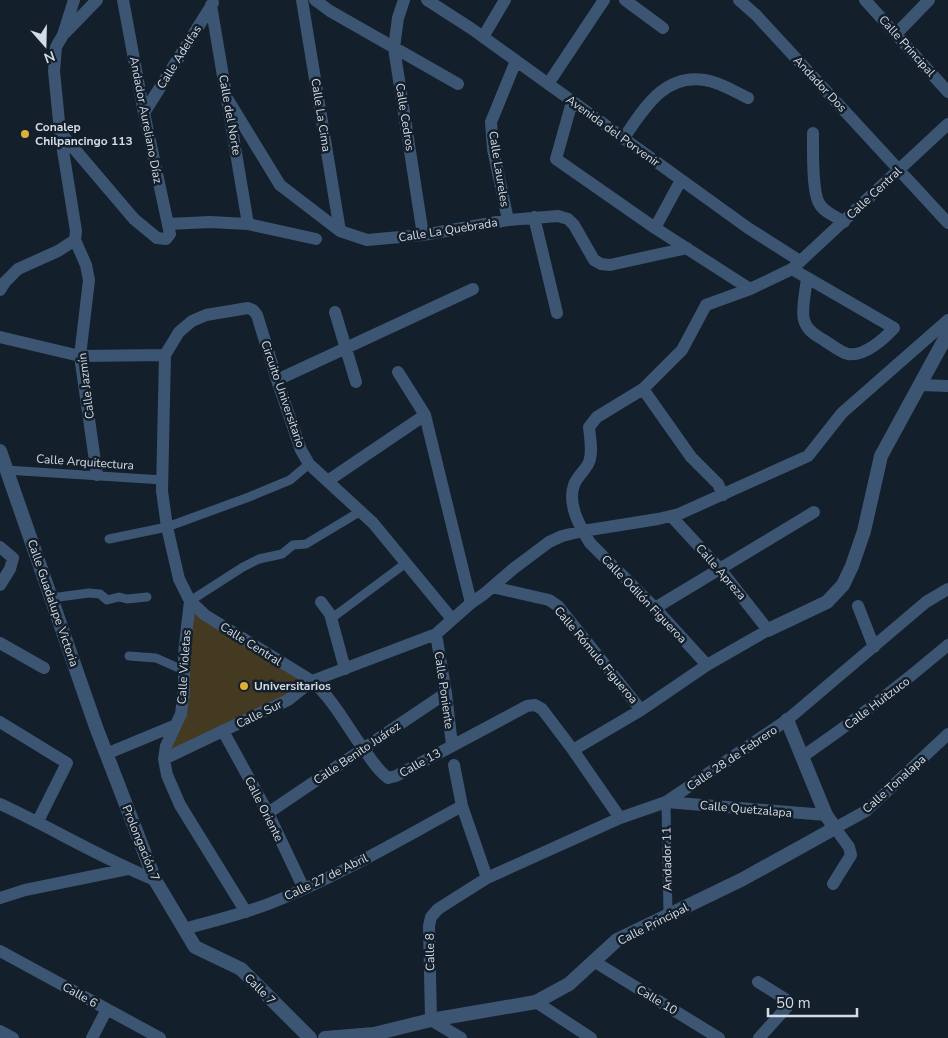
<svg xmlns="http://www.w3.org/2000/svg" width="948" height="1038" font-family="'Nunito Sans',sans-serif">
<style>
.green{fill:#443a22}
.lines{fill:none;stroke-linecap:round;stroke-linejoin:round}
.pedestrian{stroke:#3c5572;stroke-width:9}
.minor{stroke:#3c5572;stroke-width:12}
.tertiary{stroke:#3c5572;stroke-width:14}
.poi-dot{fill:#deb133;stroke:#131f2b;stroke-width:2}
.labels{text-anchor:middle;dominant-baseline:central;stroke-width:5;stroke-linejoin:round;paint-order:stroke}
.street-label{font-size:12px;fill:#d3dbe4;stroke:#131f2b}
.poi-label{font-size:12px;font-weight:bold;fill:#d3dbe4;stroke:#131f2b;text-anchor:start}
</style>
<rect width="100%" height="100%" fill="#131f2b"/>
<path class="green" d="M194,610l113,71 -25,18 -114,54 19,-85z"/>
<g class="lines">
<path class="pedestrian" d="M6,470l157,10
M109,539l58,-12 82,-30 41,-17 19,-16
M51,598l38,-5 11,1 7,6 12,-3 8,2 20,-2
M190,601l53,-34 16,-8 23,-5 11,-9 13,-1 55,-33
M332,618l74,-55
M129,656l27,2 27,12
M666,802l2,113"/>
<path class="minor" d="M302,0l38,231
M315,0l15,11 128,73
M404,0l-6,18 -4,30 29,187
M427,0l45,29 276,199 52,33
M625,0l38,28
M739,0l17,15 192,208
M865,0l83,92
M211,5l37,219
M65,33l32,-33
M896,34l33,-34
M483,37l22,-37
M548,84l56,-84
M228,100l52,85 60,46 27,9 56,-5 85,-15 50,-4 10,3 6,6 20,35 7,4 9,1 77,-17
M572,102l-16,57 99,69 95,61
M144,113l69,-110
M60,132l74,87 23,19 9,1 4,-5 -26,-121 -21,-113
M813,133c0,16 -1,58 6,70 4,9 18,14 25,19
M623,139c21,-30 41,-66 82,-59 15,2 30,12 43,18
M534,217l23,96
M508,220l-15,-71 -2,-27 25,-61
M168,224l42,-2 38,2 68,15
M655,228l26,-48
M75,240l11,25 3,15 -9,76 17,119
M792,269l102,59c-10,11 -30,29 -46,26 -8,-2 -16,-9 -23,-13 -9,-6 -18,-10 -21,-21 -3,-10 2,-31 3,-42
M0,290l5,-8 13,-13 40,-18 17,-11 1,-9 -16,-99 -6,-61 2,-24 7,-12 11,-35
M335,312l21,70
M0,337l80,19 85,-1
M398,372l27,43 46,188
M277,380l196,-91
M921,385l27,1
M643,389l48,68 27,27 5,11
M329,480l96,-65
M0,547l13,11 -3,11 -10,16
M492,587l57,13 9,6 83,104
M190,601l-6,52v37l-3,24 -15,32 -2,13 3,16 13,30 66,107
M321,602l9,12 15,55
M858,606l16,41
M655,608l159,-96
M452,619l-79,-96 -64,-59 -8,-14 -24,-70 -20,-65 -4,-5 -5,-2 -42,7 -14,6 -13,11 -14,23 -3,136 5,36 12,52 11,22 15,14 107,66c24,21 37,50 56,74 6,9 12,17 20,23l8,-2 131,-70 8,-1 7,4 31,41 47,68
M436,634l10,59 6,52
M0,643l44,25
M707,665l-52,-57 -65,-65c-10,-16 -23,-39 -16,-58 3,-9 12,-15 15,-23 4,-10 1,-24 0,-35l8,-10 46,-28 39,-39 24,-45 44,-16 42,-20 156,-145
M0,722l67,41 -29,58
M223,731l45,82 36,76
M573,750l68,-40 66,-45 61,-35 -48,-61 -49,-53
M106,754l70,-29
M802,757c51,-35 99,-72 146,-112
M164,759l124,-59 24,-19 124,-47 35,-31 13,-9 29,-25 36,-27 13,-6 21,-5 75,-12 21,-5 129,-58 34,-43 106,-93
M454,765l8,41 25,72
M666,802l160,13
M0,804c52,24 101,54 155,76
M268,813l178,-120
M833,884l18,-29 -2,-8 -14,-19 31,-17 82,-77
M0,898l25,-8 103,-21
M184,929c29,-8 59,-15 87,-26 66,-26 128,-63 191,-97
M0,951l160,87
M595,962l124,76
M758,982l29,18v7l-28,31
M536,1002l55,36
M0,1031l13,7
M92,1038l15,-29
M461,1038l-30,-18 -2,-94 2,-9 7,-8 49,-31 133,-60 46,-16 121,-82 139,-118 22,-13"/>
<path class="tertiary" d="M0,451l96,276 59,153 40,67 46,22 69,69
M768,630l59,-28 16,-17 9,-19 12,-35 17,-75 67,-123
M325,1038l49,-4 57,-14 105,-18 33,-18 48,-44 126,-61 92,-51 -9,-13 -39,-95"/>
</g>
<g class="poi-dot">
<circle cx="25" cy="134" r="5"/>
<circle cx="244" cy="686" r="5"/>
</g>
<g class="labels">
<g class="street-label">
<text transform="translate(907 46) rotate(48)">Calle Principal</text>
<text transform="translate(179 57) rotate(-58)">Calle Adelfas</text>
<text transform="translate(820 84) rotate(47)">Andador Dos</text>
<text transform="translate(230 115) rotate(80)">Calle del Norte</text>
<text transform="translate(321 115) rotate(81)">Calle La Cima</text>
<text transform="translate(405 117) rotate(81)">Calle Cedros</text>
<text transform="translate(146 120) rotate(79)">Andador Aureliano Díaz</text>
<text transform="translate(613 131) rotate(36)">Avenida del Porvenir</text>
<text transform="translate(499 169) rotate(81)">Calle Laureles</text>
<text transform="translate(874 193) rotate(-43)">Calle Central</text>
<text transform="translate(448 230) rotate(-9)">Calle La Quebrada</text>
<text transform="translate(86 386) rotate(-97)">Calle Jazmín</text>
<text transform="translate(283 394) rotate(71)">Circuito Universitario</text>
<text transform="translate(85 462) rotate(4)">Calle Arquitectura</text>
<text transform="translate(721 572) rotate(49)">Calle Apreza</text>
<text transform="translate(644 599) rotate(46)">Calle Odilón Figueroa</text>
<text transform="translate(53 603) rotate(71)">Calle Guadalupe Victoria</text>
<text transform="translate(251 644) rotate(32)">Calle Central</text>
<text transform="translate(596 655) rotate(50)">Calle Rómulo Figueroa</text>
<text transform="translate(184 667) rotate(-86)">Calle Violetas</text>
<text transform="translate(444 690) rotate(82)">Calle Poniente</text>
<text transform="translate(877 703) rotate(-37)">Calle Huitzuco</text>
<text transform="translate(259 714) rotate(-26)">Calle Sur</text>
<text transform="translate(357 753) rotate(-34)">Calle Benito Juárez</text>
<text transform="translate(732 758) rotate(-34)">Calle 28 de Febrero</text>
<text transform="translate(420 763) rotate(-29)">Calle 13</text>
<text transform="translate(894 784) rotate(-42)">Calle Tonalapa</text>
<text transform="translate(264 809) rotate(63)">Calle Oriente</text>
<text transform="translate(746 809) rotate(5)">Calle Quetzalapa</text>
<text transform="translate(141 843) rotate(68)">Prolongación 7</text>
<text transform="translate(667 859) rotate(-91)">Andador 11</text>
<text transform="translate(326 877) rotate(-26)">Calle 27 de Abril</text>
<text transform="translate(653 924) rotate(-27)">Calle Principal</text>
<text transform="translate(430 952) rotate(-91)">Calle 8</text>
<text transform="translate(260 989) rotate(45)">Calle 7</text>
<text transform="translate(80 995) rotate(29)">Calle 6</text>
<text transform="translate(657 1000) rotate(31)">Calle 10</text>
</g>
<g class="poi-label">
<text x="35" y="127">Conalep<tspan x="35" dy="14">Chilpancingo 113</tspan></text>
<text x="254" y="686">Universitarios</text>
</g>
</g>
<g transform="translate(45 45) rotate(160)" stroke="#131f2b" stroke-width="4" paint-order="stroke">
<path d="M0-4L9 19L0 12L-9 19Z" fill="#d3dbe4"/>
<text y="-8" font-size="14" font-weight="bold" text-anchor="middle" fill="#d3dbe4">N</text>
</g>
<path d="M768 1008v8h89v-8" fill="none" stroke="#d3dbe4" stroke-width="2.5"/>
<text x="776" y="1008" font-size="15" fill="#d3dbe4" stroke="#131f2b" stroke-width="4" paint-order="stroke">50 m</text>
</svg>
